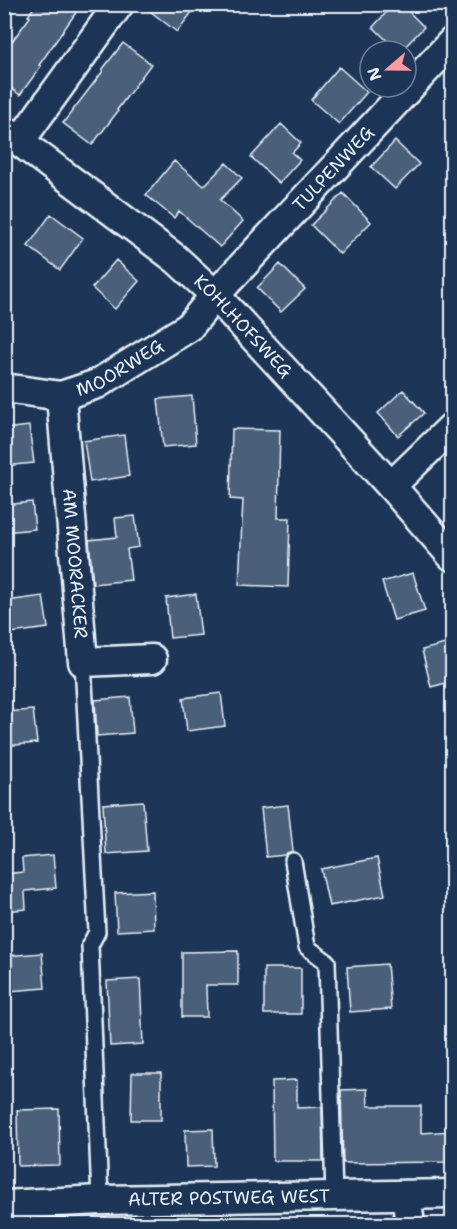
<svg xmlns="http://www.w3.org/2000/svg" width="457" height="1229" font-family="'Shantell Sans',sans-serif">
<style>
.building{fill:#495e7a;stroke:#e8f1f8;stroke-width:1.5}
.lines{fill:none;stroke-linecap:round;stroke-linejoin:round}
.service-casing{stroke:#e8f1f8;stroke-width:20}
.minor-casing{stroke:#e8f1f8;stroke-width:33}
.service{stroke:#1d3557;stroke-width:15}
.minor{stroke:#1d3557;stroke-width:28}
.labels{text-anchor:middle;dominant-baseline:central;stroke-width:4.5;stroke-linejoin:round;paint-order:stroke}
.street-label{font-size:18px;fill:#e8f1f8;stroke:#1d3557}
</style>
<rect width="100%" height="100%" fill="#1d3557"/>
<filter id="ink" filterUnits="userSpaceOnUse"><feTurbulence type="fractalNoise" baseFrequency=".0167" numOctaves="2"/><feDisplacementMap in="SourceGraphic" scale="12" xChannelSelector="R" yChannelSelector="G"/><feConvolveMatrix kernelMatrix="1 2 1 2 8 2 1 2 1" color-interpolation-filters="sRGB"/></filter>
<g filter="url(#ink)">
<path class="building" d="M36,4h46l-43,61 2,1 -21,29 -16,-12v-31l26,-35 -2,-1z
M141,4h57l-21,28z
M394,4h7l23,23 -23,24h-3l-25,-24z
M123,43l28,21 -34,46 1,1 -26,34 -29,-22 40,-52 -1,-1z
M339,67l28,25 -28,32 -28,-24z
M281,124l20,19 -9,10 8,7 -21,23 -28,-26z
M395,141l24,23 -24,25 -24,-22z
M174,161l30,25 22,-23 16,15 -22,22 23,21 -23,26 -41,-36 -5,7 -28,-23z
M343,193l28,29 -31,32 -29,-29z
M51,214l32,24 -23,32 -32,-24z
M116,260l23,21 -24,28 -23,-21z
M280,264l25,25 -24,23 -24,-24z
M403,390l21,23 -26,23 -20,-23z
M192,396l4,48 -33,3 -5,-48z
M29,426l5,37 -30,3v-37z
M232,429l48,1 -2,88h12l-2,69 -49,-2 4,-85 -13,-1z
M124,435l5,41 -39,6 -6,-41z
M32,502l3,27 -31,3v-27z
M135,516l4,31 -12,2 4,31 -38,4 -4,-44 28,-3 -2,-19z
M413,573l12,38 -31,9 -12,-38z
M196,594l5,41 -31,3 -4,-40z
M43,596l5,32 -37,5 -4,-32z
M453,642v39l-22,6 -9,-37z
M221,693l4,33 -38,5 -4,-33z
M130,697l3,36 -36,3 -2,-36z
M33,710l4,33 -33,3v-34z
M143,801l4,50 -41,3 -3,-50z
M288,805l5,46 -6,2 -2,2 -19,2 -5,-49z
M53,855l3,33 -31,3 1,18 -22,2v-37l19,-2 -1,-14z
M377,858l8,37 -56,11 -8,-37z
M153,891l1,38 -37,2 -2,-38z
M238,951v34h-32l1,32h-25v-65z
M42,953l3,35 -36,3 -3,-35z
M387,964l4,45 -41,3 -3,-45z
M264,968h37v46h-37z
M140,979l3,65 -33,2 -3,-65z
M132,1073h29v47h-30z
M297,1080v28l25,-1 1,54h-50l-1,-80z
M367,1089l1,17h53v27l32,-2v31l-110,1 -2,-73z
M59,1109l1,56 -42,1 -1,-56z
M213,1129l1,37 -28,1 -1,-37z"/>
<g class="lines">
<g class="service-casing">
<path id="service" d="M83,662l14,270 -7,13 10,255
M293,861l14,86 20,15 7,234"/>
</g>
<g class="minor-casing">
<g id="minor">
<path id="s1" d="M4,130l172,129 39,36 176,191 61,70"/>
<path d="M20,141l99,-137"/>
<path id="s2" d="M4,388l57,8 36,-12 92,-57 26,-32 237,-253"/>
<path id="s3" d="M61,396l22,266 69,-3"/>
<path d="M391,486l61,-59"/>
<path d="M406,1195l4,29"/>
<path id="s4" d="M4,1205l96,-5 352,-6"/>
</g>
</g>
<use href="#service" class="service"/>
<use href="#minor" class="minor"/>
</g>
</g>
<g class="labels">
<g class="street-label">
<text stroke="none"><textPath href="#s2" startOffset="418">TULPENWEG</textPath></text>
<text stroke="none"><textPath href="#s1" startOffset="310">KOHLHOFSWEG</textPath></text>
<text stroke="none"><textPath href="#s2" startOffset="123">MOORWEG</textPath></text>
<text stroke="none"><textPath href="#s3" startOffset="168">AM MOORACKER</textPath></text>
<text stroke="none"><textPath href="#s4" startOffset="225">ALTER POSTWEG WEST</textPath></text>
</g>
</g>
<rect width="457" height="1229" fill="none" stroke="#1d3557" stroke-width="24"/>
<rect x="12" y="12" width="433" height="1205" fill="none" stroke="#e8f1f8" stroke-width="2" filter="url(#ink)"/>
<g transform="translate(388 69) rotate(250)"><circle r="28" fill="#1d3557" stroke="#6e8097" stroke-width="1.5"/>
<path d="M0-4.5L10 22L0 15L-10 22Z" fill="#ff9aa2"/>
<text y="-9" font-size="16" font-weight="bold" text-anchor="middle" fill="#e8f1f8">N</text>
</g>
</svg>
